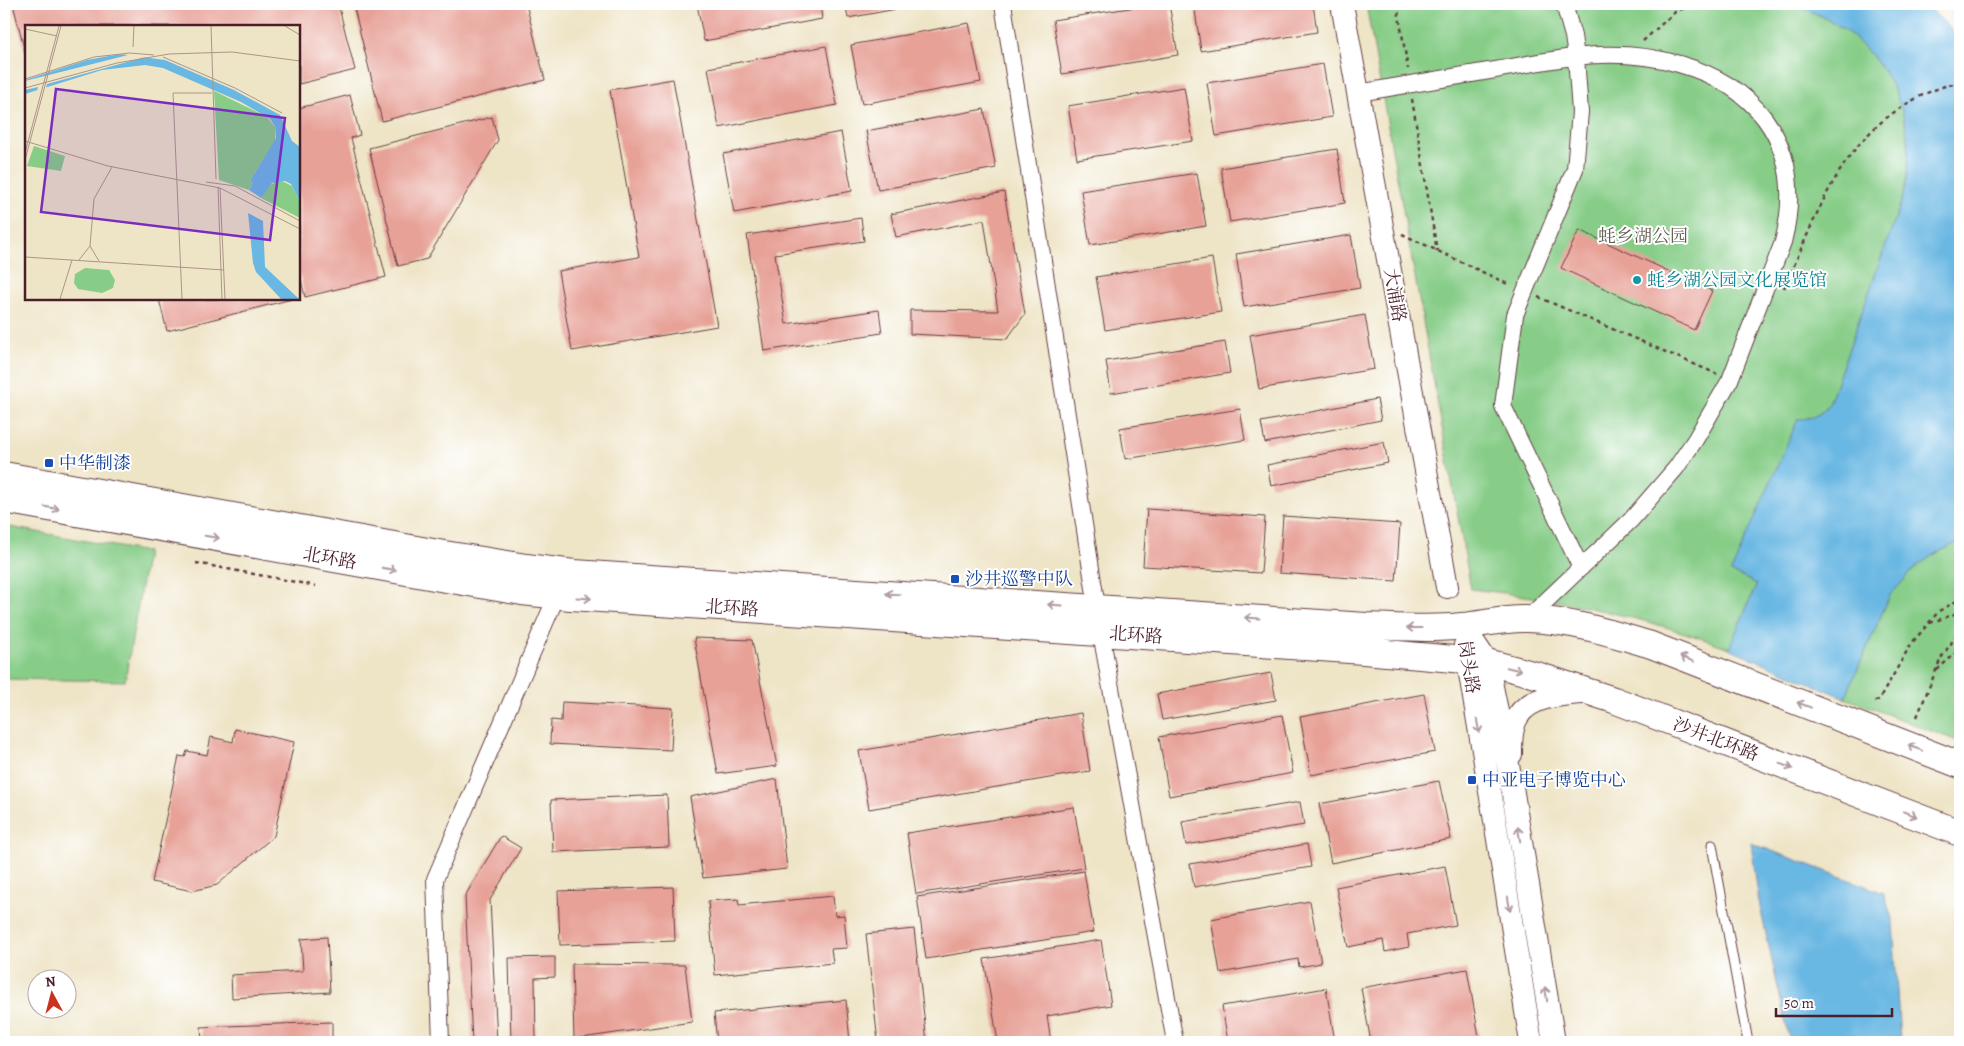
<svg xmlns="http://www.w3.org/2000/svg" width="1964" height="1046" font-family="Alegreya,'Noto Serif SC',serif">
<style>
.green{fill:#87cd88;stroke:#68765a}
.water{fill:#69b7e3;stroke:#5a6b87}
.building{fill:#e7a197}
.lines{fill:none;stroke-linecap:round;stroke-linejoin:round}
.lane-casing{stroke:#633d42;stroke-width:11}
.street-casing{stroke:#633d42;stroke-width:18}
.secondary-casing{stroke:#633d42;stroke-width:24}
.primary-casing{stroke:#633d42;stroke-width:28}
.path{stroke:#633d42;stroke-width:2.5;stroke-dasharray:4 4;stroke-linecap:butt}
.lane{stroke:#fff;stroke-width:9}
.street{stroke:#fff;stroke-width:16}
.secondary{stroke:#fff;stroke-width:22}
.primary{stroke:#fff;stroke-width:26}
.oneway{stroke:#ae9aa0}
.culture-dot{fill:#0f9aa8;stroke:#fff;stroke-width:2}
.transit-dot{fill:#1a4fb4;stroke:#fff;stroke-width:2}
.labels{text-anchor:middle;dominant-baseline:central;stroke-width:4;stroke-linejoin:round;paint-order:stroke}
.park-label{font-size:18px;fill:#5f5c4c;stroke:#fff}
.culture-label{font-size:18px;fill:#0d838f;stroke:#fff;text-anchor:start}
.street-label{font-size:18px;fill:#4a1f2b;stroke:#fff}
.transit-label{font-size:18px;fill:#164399;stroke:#fff;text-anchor:start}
.inset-road{fill:none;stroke:#ac9588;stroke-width:1}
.view{fill:#7b2cbf;fill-opacity:0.15;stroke:#7b2cbf;stroke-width:2.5}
.inset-edge{fill:none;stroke:#4a1f2b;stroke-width:2.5}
</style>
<rect width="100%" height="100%" fill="#fff"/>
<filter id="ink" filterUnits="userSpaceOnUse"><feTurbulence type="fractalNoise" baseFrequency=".02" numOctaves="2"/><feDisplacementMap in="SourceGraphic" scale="10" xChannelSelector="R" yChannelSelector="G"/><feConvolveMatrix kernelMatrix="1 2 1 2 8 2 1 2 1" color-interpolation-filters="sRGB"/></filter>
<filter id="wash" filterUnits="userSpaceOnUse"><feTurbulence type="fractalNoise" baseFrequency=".0096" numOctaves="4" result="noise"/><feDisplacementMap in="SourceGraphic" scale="20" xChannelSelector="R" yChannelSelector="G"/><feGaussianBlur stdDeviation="1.12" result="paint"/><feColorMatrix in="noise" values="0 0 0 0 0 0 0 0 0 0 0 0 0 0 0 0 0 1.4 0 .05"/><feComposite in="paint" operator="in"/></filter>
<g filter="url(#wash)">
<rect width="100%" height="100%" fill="#eee4c6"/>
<path class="green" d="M1366,4h425c16,6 34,12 48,22 51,35 78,95 67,155 -1,10 -5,20 -8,30l-69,193 -10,10 -14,5 -74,153 26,12 -28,64c-85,-31 -167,-49 -258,-59z
M4,526l143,26 -22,129 -121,-2z
M1960,541v201l-115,-44 45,-103 27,-29 16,-11z"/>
<path class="water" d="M1791,4h133l12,10 24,25v502l-27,14 -16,11 -27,29 -45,103 -116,-50 28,-64 -26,-12 67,-153c14,0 23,-4 31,-15l69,-193c3,-10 7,-20 8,-30 11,-60 -16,-120 -67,-155 -14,-10 -32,-16 -48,-22z
M1751,843l133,50 9,29 7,120h-110l-31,-140z"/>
<g id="blocks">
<path class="building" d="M13,4h325l17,66 -56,14v-58h-273v30z
M353,4h173l19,76 -163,41z
M697,4h123l2,15 -118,22z
M845,4h73v1l-70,13z
M1155,4h14l9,51 -116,19 -9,-54z
M1194,4h119l4,28 -116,19z
M969,23l12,59 -119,22 -11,-59z
M826,46l11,59 -118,23 -11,-60z
M1323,64l9,53 -116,19 -9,-53z
M673,79l44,247 -145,25 -14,-80 81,-14 -29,-167z
M1184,87l9,54 -116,18 -9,-53z
M350,95l10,40 -9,3 35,139 -81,20 -6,-26v-163z
M984,109l12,59 -118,22 -12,-59z
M492,117l6,23 -71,119 -29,7 -29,-118z
M841,132l11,59 -118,22 -11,-59z
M1337,149l8,54 -115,19 -9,-54z
M1197,173l9,53 -116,19 -9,-54z
M1004,192l21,122 -18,25 -97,-5v-24l88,1 -14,-91 -88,17 -5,-23z
M861,218l3,23 -89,13 11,70 93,-14 3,23 -118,18 -17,-116z
M1579,230l133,61 -18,39 -133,-62z
M1351,235l9,53 -116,19 -8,-53z
M1212,258l9,54 -116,18 -9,-53z
M159,299h133l-125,32z
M1365,315l9,54 -115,20 -9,-54z
M1225,342l5,31 -119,20 -5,-32z
M1377,399l4,21 -116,23 -4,-21z
M1240,409l5,31 -120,19 -5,-31z
M1384,442l4,21 -117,23 -4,-21z
M1147,509l118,8 -4,56 -118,-7z
M1283,516l117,8 -4,57 -117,-8z
M694,638l58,2 25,126 -59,8z
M1271,673l5,27 -114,20 -5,-26z
M1424,694l11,58 -124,23 -11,-58z
M562,702l111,6 -2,42 -121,-6 1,-24 10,1z
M1081,713l9,58 -221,38 -10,-58z
M1282,715l11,58 -124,23 -10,-59z
M235,729l59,13 -20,94 -57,49 -25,6 -40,-9 27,-126 6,1 2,-6 20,4 4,-18 22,5z
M777,779l10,90 -84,9 -13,-81z
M1439,781l12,58 -120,24 -12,-59z
M667,795l2,52 -116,5 -2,-52z
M1300,802l4,23 -118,20 -4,-23z
M1074,807l10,61 -168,26 -9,-61z
M501,836l20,12 -31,52 7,142h-25l-7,-146z
M1307,844l4,23 -117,20 -4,-23z
M1445,866l11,59 -49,9 2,13 -24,5 -2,-12 -35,7 -12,-60z
M1084,871l10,61 -168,27 -9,-62z
M673,887l2,54 -115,4 -2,-54z
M833,896l2,20 9,-1 3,33 -16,1 2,14 -118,12 -7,-74 30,-2 1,6z
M1310,901l11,62 -22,4 -1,-8 -78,14 -9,-54z
M914,929l13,113h-49l-12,-108z
M327,937l3,55 -98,6 -1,-23 72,-4 -2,-32z
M1101,940l10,65 -64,11 4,26h-53l-14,-83z
M555,957v20l-20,1 1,64h-25l-2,-84z
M572,964l113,1 7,57 -118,17z
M1467,969l13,73h-109l-10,-54z
M1326,988l9,54h-107l-6,-36z
M846,1000l4,42h-133l-3,-29z
M332,1022v20h-130l-1,-15z"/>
</g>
</g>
<g filter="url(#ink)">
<use href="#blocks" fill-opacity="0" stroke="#633d42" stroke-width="1"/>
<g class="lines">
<g class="lane-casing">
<path id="lane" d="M1712,845l36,197"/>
</g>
<g class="street-casing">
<path id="street" d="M1003,4l98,629 74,409
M1564,4l9,32 3,21 4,55 -5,57 -60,146 -12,91 78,162
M1358,93c44,-7 87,-15 131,-22 29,-5 57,-11 86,-14 66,-8 148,6 190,62 27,37 29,80 18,123l-53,138 -35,60 -19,28 -45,52 -104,99
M441,1042l-6,-163 122,-284"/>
</g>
<g class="secondary-casing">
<path id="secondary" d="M1342,4l105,583
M1463,626l24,36 23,113 44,267
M1465,645l29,170 37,227
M1511,754c0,-12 0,-27 7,-38 14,-22 49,-21 72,-24"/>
</g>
<g class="primary-casing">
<path id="primary" d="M4,475l440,79 82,13 48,6 792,53c32,1 65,4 96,0 22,-2 43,-8 65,-7 43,1 84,14 124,26l309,120
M4,500l436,78 82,14 49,5 793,54 123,11 53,14 74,24 346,133"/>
</g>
<path class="path" d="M1397,4l11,65
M1643,41l32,-29 19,-8
M1412,99l25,152
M1402,234l108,51
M1784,288c33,-72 54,-145 126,-186 15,-9 33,-17 50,-19
M1538,297l179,77
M196,563l120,23
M1930,623l30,-11
M1937,670l23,-21
M1875,701l4,-1 32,-56 28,-33 21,-12
M1917,717l24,-59 19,-28"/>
<use href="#lane" class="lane"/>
<use href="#street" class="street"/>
<use href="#secondary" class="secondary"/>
<use href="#primary" class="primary"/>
</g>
<defs><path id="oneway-shaft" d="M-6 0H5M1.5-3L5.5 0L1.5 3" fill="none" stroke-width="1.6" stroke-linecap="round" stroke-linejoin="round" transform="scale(1.25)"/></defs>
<g class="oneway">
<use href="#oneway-shaft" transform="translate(52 508) rotate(10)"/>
<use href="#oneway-shaft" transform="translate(212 537) rotate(10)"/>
<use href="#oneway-shaft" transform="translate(389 569) rotate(10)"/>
<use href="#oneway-shaft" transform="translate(893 594) rotate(-176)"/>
<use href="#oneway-shaft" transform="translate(584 598) rotate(4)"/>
<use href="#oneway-shaft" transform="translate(1055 605) rotate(-176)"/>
<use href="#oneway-shaft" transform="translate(1252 618) rotate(-176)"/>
<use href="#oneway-shaft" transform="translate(1414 628) rotate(-180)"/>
<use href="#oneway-shaft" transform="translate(1687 659) rotate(-159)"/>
<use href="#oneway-shaft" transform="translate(1514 669) rotate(14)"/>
<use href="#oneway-shaft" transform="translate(1804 705) rotate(-159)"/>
<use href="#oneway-shaft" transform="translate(1478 726) rotate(80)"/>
<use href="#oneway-shaft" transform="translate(1915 748) rotate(-159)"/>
<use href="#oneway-shaft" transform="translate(1786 766) rotate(21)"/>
<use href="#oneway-shaft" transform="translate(1910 814) rotate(21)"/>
<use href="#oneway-shaft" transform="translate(1519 834) rotate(-99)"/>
<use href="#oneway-shaft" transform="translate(1509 904) rotate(81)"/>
<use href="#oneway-shaft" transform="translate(1546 994) rotate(-99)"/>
</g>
</g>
<circle class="culture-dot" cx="1637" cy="280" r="5"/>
<g class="transit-dot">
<rect x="44" y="458" width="10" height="10" rx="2.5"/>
<rect x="950" y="574" width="10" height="10" rx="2.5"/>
<rect x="1467" y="775" width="10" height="10" rx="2.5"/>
</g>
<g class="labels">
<g class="park-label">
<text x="1643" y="236">蚝乡湖公园</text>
</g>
<g class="culture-label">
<text x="1647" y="280">蚝乡湖公园文化展览馆</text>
</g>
<g class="street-label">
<text transform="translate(1395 295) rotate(80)">大浦路</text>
<text transform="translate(330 558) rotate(10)">北环路</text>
<text transform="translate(732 608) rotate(4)">北环路</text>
<text transform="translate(1136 635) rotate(4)">北环路</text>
<text transform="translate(1469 667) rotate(81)">岗头路</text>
<text transform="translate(1716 739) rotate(21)">沙井北环路</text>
</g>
<g class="transit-label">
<text x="59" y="463">中华制漆</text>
<text x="965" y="579">沙井巡警中队</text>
<text x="1482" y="780">中亚电子博览中心</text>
</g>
</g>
<g transform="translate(25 25)">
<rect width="275" height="275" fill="#eee4c6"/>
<path d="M189,66l53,26 9,11 -1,13 -25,40 3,2 -4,7 -30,-10zM9,121l31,10 -4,15 -34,-5zM255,155l12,6 8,15v17l-39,-20 7,-12zM60,243l24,2 6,10 -2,8 -11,5 -24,-4 -4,-6 1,-9z" fill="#87cd88"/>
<path d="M95,29l45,6 69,30 46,25 12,26 8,6v54l-9,-17 -6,-3 -13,2 -11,15 -12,-8 4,-7 -3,-2 26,-43v-10l-6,-9 -29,-17 -78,-34 -18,-3 -43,5 -77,24v-14l62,-20zM223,188l15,8 2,46 34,32h-18l-25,-27 -3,-9z" fill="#69b7e3"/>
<path d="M115,27l16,2 -109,30 -1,4 -9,3 1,-4 -13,3v-9z" fill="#eee4c6"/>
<path class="inset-road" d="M186,1l5,153M260,1l15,9M0,4l32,7M108,22l1,-21M138,32l72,31 47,25M0,54l69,-22 36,-4 24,2M0,63l92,-25 52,-9 63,-2 68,9M0,116l83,25 112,22 80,41M0,128l34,-127M0,135l36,-134M181,157l29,4 65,35M193,162l4,112M195,163l5,111M65,221l4,-47 18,-32M0,232l199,13M54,235l11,-14 9,15M35,274l12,-39M157,274l-9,-206h39"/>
<path class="view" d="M31,64l229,29 -15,122 -229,-28z"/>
<rect width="275" height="275" class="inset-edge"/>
</g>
<rect width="1964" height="1046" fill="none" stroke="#fff" stroke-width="20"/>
<g transform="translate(52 994) rotate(353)"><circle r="24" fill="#ffffff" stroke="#b7a5aa"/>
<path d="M0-4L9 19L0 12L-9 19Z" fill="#c8321e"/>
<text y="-8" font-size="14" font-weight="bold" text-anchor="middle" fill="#4a1f2b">N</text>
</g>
<path d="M1776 1008v8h116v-8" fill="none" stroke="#4a1f2b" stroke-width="2.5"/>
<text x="1784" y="1008" font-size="15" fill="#4a1f2b" stroke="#ffffff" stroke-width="4" paint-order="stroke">50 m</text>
</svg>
